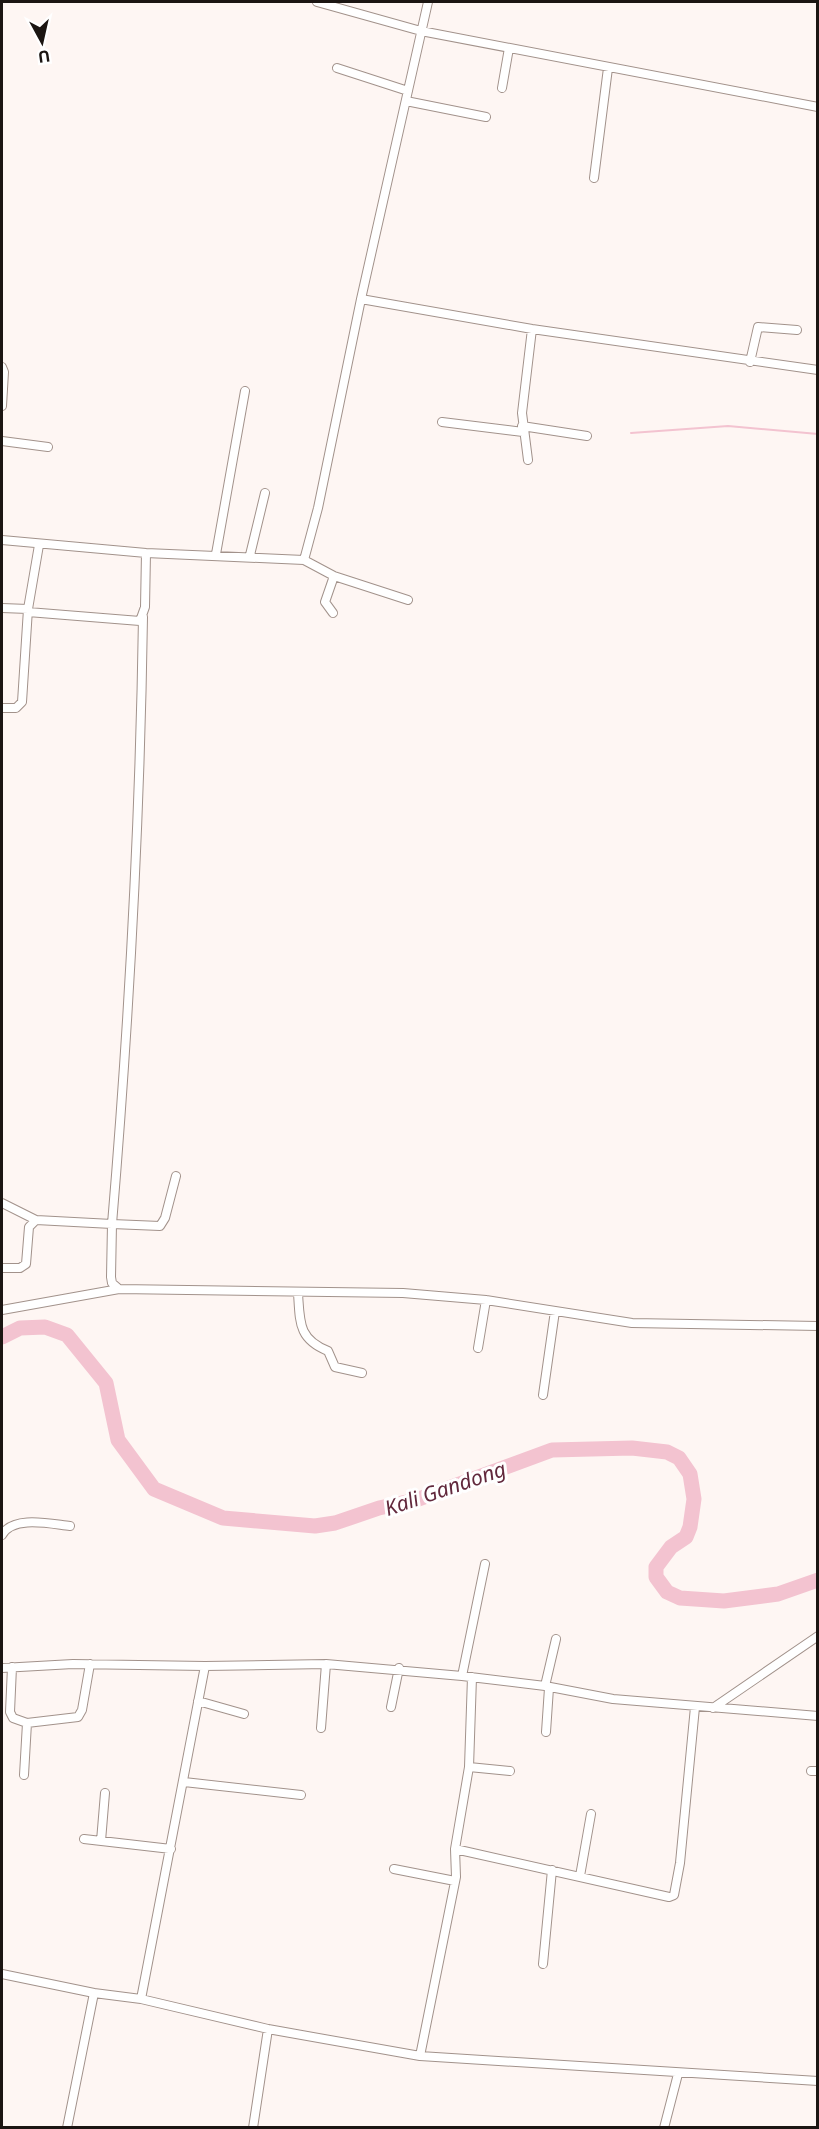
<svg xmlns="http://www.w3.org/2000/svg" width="819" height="2129" font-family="'Noto Sans',sans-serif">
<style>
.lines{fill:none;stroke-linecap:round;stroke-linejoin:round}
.stream{stroke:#f3c3d0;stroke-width:2}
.river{stroke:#f3c3d0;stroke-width:15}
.minor-casing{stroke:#a2928b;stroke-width:10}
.minor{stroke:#fff;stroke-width:8}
.labels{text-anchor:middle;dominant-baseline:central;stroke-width:6;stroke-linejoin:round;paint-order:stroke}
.water-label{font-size:21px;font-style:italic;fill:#62293d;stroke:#fff}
</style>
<rect width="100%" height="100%" fill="#fef6f3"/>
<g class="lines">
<path class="stream" d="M631,433l97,-7 90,8"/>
<path class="river" d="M2,1337l18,-9 25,-1 22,8 39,48 12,57 36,49 69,29 92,8 20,-3 44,-15 37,-8 136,-50 80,-2 35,4 12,6 11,16 4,25 -4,28 -4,10 -15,10 -15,20v10l11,15 13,6 44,3 54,-7 40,-14"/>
<g class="minor-casing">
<path id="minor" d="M317,2l104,29 397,76
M337,68l71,23
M502,88l7,-40
M406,101l80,16
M594,178l14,-110
M361,299l171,30 286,41
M750,362l8,-35 39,3
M2,367l2,5 -2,34
M442,422l81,10
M522,426l65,10
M2,441l46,6
M528,460l-6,-47 10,-84
M2,540l144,13 158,7 14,-52 43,-209 67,-297
M216,554l29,-163
M250,555l15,-62
M304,560l30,16 74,24
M2,608l26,1
M28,612l112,9 5,-14 1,-54
M333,613l-8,-11 9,-26
M143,617c-3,203 -14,405 -31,607l48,2 5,-8 11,-42
M2,708h14l6,-6 6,-93 11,-64
M2,1203l34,17
M2,1268h18l6,-4 3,-37 7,-7 76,4 -1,53 1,6 7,6 284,4 83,7 146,23 186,3
M298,1293c2,29 0,46 30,58l7,16 27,6
M2,1310l117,-21
M478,1348l8,-48
M543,1395l12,-84
M2,1535c11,-20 49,-11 68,-9
M12,1667l-2,45 3,6 14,5
M2,1668l71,-4 132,2 121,-2 136,12 83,10 68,13 205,17
M462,1676l23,-112
M545,1686l11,-47
M198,1701l46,13
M391,1707l8,-39
M713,1708l105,-72
M321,1728l5,-64
M546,1732l3,-44
M469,1767l41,4
M811,1771h7
M24,1775l3,-52 51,-6 4,-7 8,-46
M184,1782l117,13
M84,1839l87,10
M101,1841l4,-48
M455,1849l214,48 5,-2 6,-32 15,-156
M394,1869l61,12
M580,1876l11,-62
M543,1964l9,-94
M2,1974l92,19
M141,1999l127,30 152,27 398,25
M420,2056l36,-179 -1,-28 14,-82 3,-90
M67,2128l27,-135 47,6 64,-333
M253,2128l15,-99
M664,2128l14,-54"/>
</g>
<use href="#minor" class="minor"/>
</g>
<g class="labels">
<g class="water-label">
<text transform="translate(445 1488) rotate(-19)">Kali Gandong</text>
</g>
</g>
<rect width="819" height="2129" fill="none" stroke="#1b1512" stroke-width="6"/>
<g transform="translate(42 42) rotate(172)" stroke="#ffffff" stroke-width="4.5" paint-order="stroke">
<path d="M0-4.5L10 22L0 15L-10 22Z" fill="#1b1512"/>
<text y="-9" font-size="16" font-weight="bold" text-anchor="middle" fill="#1b1512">U</text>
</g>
</svg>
